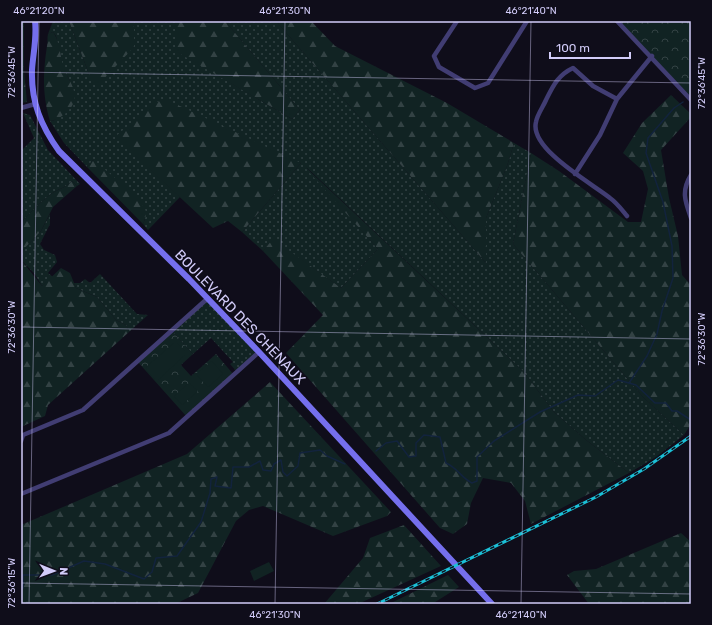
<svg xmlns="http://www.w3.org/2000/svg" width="712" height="625" font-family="Rubik,sans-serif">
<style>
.grass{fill:url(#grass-dots)}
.forest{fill:url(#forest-firs)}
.park{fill:url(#park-crowns)}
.pitch{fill:#112323}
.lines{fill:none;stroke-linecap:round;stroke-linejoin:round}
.stream{stroke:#12233d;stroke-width:1.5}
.minor{stroke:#413d73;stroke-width:4.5}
.secondary{stroke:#756fed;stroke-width:6}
.rail-casing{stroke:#1bbfd6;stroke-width:3}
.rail{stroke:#0f0d1a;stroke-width:1.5;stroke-dasharray:4.5;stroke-linecap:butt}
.ticks{fill:none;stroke:#d2ccf9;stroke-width:1;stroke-opacity:0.45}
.labels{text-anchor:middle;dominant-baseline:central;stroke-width:3;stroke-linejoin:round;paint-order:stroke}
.street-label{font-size:14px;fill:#d2ccf9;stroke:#0f0d1a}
.neatline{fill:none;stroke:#d2ccf9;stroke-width:1.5}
.ticks-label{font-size:10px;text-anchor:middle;fill:#d2ccf9}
</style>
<defs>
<pattern id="grass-dots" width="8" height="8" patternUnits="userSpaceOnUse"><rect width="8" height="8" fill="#112323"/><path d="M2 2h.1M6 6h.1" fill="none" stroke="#334244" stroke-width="1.8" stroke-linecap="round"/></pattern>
<pattern id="forest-firs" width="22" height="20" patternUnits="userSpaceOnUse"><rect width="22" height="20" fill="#112323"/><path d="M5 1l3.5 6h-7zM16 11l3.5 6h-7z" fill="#334244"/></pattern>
<pattern id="park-crowns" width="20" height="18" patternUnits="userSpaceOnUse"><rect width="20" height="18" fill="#112323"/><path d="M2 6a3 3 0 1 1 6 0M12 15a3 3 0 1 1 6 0" fill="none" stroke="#334244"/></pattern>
</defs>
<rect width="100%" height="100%" fill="#0f0d1a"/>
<path class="grass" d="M53,21h16l20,53 45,-27v-26h43l1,31 114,67 8,-9 -75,-89h51l210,242v-45l21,-52 7,-23 17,10 -18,91 130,153 41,38 -28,22 -27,16 -43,-33 -32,-28 -31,-41 -217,-204 72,82 -37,39 -68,-48 -10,11 -21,-19 59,-69 -185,-26 64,60 -32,33 -5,-6 2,-5 -52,-59 -6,7 -23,-24 -14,-22 5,-1 15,-39 -7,-13 -7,-32 -3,-4 -5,2z
M23,113l7,2 18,35 32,34 -3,2 -5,-5c-5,6 -14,8 -21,13 -11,8 -20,19 -30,28v-71l13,-13z
M50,214v10l-10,20 4,6 11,5 2,7 -9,11 5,4 -11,9 -8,-13 -13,-13v-8l20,-21z
M100,274l37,40 11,1 -19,17 -3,-7 -10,-5 -19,-23 -21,-9 -2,-5h6l5,-4 5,4z
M208,298l51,54 -22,20 -7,-8 3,-2 -22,-24 -18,16 -22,-24z"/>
<path class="forest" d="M21,21h3v51l3,30 -6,1z
M69,21h65v26l-37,39 -8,-12z
M177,21h48l75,89 -8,9 -115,-67z
M276,21h35l24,25 112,57 67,40 -7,23 -21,52v45z
M53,32c6,7 7,23 10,33 5,18 22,30 3,48 -5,4 -10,7 -16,8 -8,-26 -7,-49 -3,-75 1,-5 0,-8 1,-12z
M671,95l20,19v3l-30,33 8,48 9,38 4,39 9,10v139l-7,11 -41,-38 -130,-153 18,-91 28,18 69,51h13l7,-33 -5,-18 -20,-18 19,-30z
M167,100l134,63 222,208 31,41 32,28 43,33 -98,51 -6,-23 -14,-18 -28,-5 -12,25 -4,21 -14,10 -13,-6 -154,-175 37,-38 -60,-64 10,-12 68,49 37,-39 -77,-86 -59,69 -14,-11 -15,7 -98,-91 40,-35z
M93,160c13,11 46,35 52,49 2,5 0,10 -2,15l-56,-57z
M72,181l5,5 -24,21 -12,24 -20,21v-30c10,-9 19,-20 30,-28 7,-5 16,-7 21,-13z
M21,260l21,26 19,-18 9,5 6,15 21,9 19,23 10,5 3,7 -81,73 -3,11 -24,11z
M270,382l121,130 -4,4 -54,20 -70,-30 -14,4 -13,11 -38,72 -23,11h-154v-79l166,-71z
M404,525l37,41 -83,38h-34l39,-46 7,-20z
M681,533l10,9v62h-102l-22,-29 7,-4 22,-2z
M448,575l11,12 -27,17h-43z"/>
<path class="park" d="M618,21h73v76z
M171,330l22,24 -12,11 10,11 25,-22 18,21 -47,42 -50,-56z"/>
<path class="pitch" d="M174,343h3l8,8v4l-27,25h-3l-8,-9 -1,-4z
M212,361l11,13 -15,13 -12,-13z
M189,383l9,8 -16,14 -8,-9z
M269,562l5,9 -20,10 -4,-10z"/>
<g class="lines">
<path class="stream" d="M629,383l7,2 19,18h11l6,8h5l14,9
M376,451l10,-8 11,-2 12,16 7,-1v-13l8,-8 16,2 6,26c13,6 14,14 26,20l5,-2v-24l17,-16 46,-29 38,-17 17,1 23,-16 11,3 18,-27 10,-22 5,-23 11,-33 -1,-32 -9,-44 -17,-49 2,-15 26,-30 9,-6
M21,588h2v-13h29l32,-14 21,3 39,15 8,-7 4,-14 21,-2 24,-34 9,-29 1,-14 6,-2 -2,9 16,2 2,-21h16l11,-6 3,9 8,1 3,-7 7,-4 2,12 4,4 11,-10 2,-13 20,-3 7,6 18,8"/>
<path class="minor" d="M457,21l-23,35 5,11 36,21 13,-5 39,-62
M617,21l74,79
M617,99l-24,-13 -20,-18c-15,7 -20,18 -27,32 -3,7 -9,15 -10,22 -7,27 57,62 74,76 7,5 12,12 17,18
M21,108l14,-4
M575,174l25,-39 17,-36 35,-43
M691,175c-10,16 -6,26 0,43
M21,441l2,-6 60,-25 125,-112
M21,494l148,-61 90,-81"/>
<path class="secondary" d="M35,21c2,17 -2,33 -3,49 -1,32 9,56 27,81l130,128 70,73 233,252"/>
<g class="rail-casing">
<path id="rail" d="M377,604l219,-107 48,-28 47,-33"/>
</g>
<use href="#rail" class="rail"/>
</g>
<path class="ticks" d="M21,72l670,11M21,327l670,12M21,583l670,11M29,604l10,-583M275,604l10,-583M521,604l10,-583"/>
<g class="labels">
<g class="street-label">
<text transform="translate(240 317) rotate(46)">BOULEVARD DES CHENAUX</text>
</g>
</g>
<rect width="712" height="625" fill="none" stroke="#0f0d1a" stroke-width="44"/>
<g transform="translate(54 571) rotate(91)" stroke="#0f0d1a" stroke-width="3" paint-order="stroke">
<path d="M0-3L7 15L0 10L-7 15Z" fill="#d2ccf9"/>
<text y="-6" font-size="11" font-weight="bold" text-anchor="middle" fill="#d2ccf9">N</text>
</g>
<path d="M550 52v6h80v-6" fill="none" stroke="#d2ccf9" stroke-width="2"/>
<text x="556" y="52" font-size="12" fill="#d2ccf9" stroke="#0f0d1a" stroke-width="3" paint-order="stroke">100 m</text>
<rect x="22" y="22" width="668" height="581" class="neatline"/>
<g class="ticks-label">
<text x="39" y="14">46°21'20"N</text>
<text x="285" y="14">46°21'30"N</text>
<text x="531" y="14">46°21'40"N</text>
<text transform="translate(11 72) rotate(-90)" y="4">72°36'45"W</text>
<text transform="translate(701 83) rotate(-90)" y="4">72°36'45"W</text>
<text transform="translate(11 327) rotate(-90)" y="4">72°36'30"W</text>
<text transform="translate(701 339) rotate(-90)" y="4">72°36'30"W</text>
<text transform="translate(11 583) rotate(-90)" y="4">72°36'15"W</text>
<text x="275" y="618">46°21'30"N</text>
<text x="521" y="618">46°21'40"N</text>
</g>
</svg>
